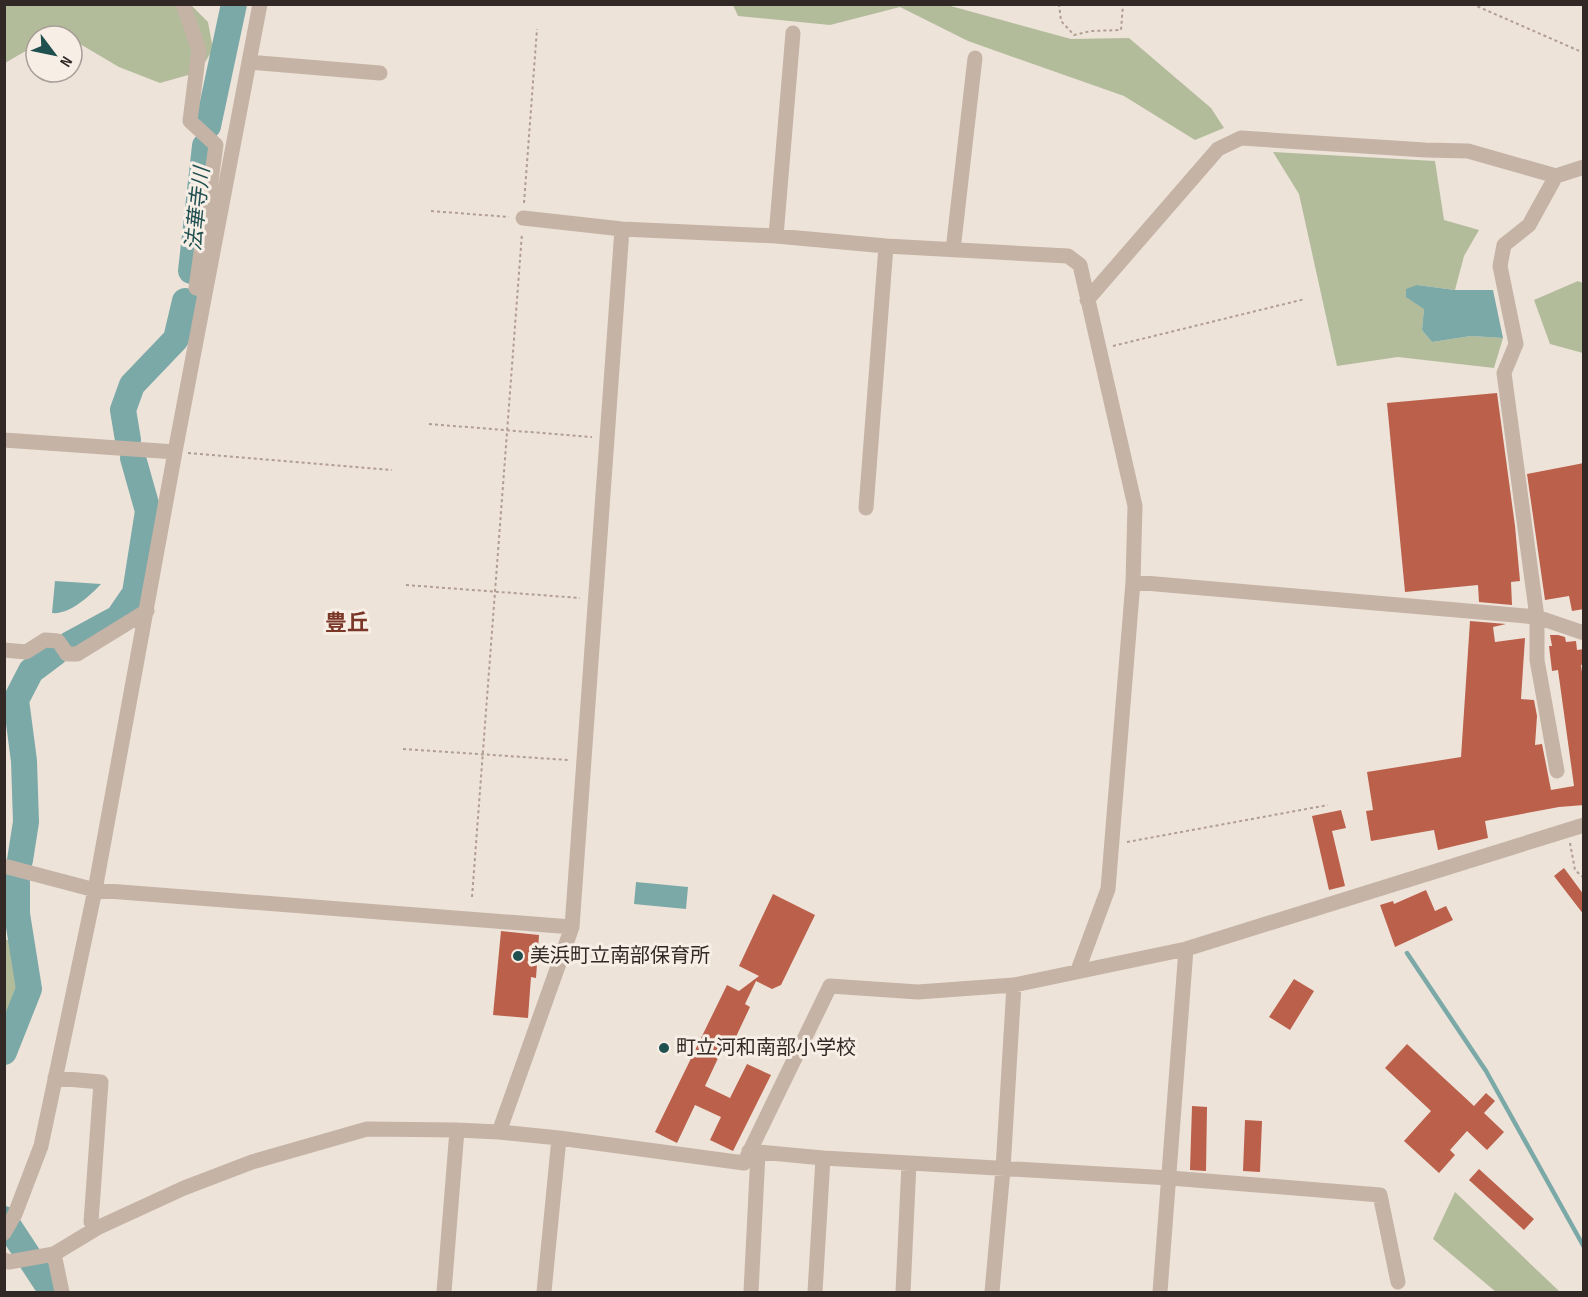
<svg xmlns="http://www.w3.org/2000/svg" width="1588" height="1297" font-family="'Sofia Sans Condensed','Noto Sans JP',sans-serif">
<style>
.green{fill:#b2bc9b}
.water{fill:#7ba9a8}
.lines{fill:none;stroke-linecap:round;stroke-linejoin:round}
.stream{stroke:#7ba9a8;stroke-width:4.5}
.river{stroke:#7ba9a8;stroke-width:26}
.building{fill:#bb604b}
.path{stroke:#b19d91;stroke-width:2;stroke-dasharray:3 3;stroke-linecap:butt}
.minor{stroke:#c5b3a6;stroke-width:15}
.poi-dot{fill:#204f50;stroke:#f7eee5;stroke-width:2}
.labels{text-anchor:middle;dominant-baseline:central;stroke-width:6;stroke-linejoin:round;paint-order:stroke}
.poi-label{font-size:20px;fill:#322926;stroke:#f7eee5;text-anchor:start}
.water-label{font-size:21px;font-style:italic;fill:#204f50;stroke:#f7eee5}
.quarter-label{font-size:22px;font-weight:bold;fill:#7a3627;stroke:#f7eee5}
</style>
<rect width="100%" height="100%" fill="#eee3d9"/>
<path class="green" d="M5,5h186l17,17 5,27 -14,23 -39,11 -41,-16 -39,-23h-8v-8h-36v9l-31,18z
M733,5h214l124,34 58,-1 82,70 13,20 -29,12 -71,-44 -156,-55 -68,-34 -70,18 -92,-9z
M1273,152l162,9 9,59 35,10 -15,26 -9,34 -38,-5 7,24 -2,21 10,12 39,-6 32,2 -9,30 -96,-11 -61,9 -38,-172z
M1578,281l5,2v70l-33,-9 -16,-44z
M5,939l5,2 8,44 -13,38z
M1455,1192l105,100h-64l-63,-53z"/>
<path class="water" d="M1417,285l38,5h38l10,48 -32,-2 -39,6 -10,-12 2,-21 -18,-12v-8z
M55,581l46,3c-11,12 -32,31 -49,29z
M636,882l52,5 -2,22 -52,-5z"/>
<g class="lines">
<path class="stream" d="M1407,953l79,118 98,176"/>
<path class="river" d="M208,126l26,-122
M191,271l14,-125
M128,440l-5,-30 9,-25 44,-46 9,-38
M70,644l48,-26 17,-25 13,-82 -15,-53
M20,860l6,-38 -2,-61 -8,-61 15,-29 24,-18
M4,1052l25,-63 -12,-75v-34
M4,1219l48,73"/>
</g>
<path class="building" d="M1497,393l18,133 5,55 -9,1 1,23 -33,-3 -1,-17 -73,7 -18,-189z
M1584,463v146l-12,2 -3,-15 -24,4 -18,-126z
M1470,621l36,3 -13,3 2,15 30,-4 -4,61 13,1 3,16 -2,29 7,-1 9,46 23,-4 -16,-116 -6,1 -3,-25h3l-2,-11h8l7,2 1,5 10,-1 1,9 7,-1v15l-3,1 3,21v119l-25,2 -74,14 3,17 -50,12 -4,-20 -63,11 -5,-30 7,-1 -6,-38 94,-15z
M1341,810l5,18 -14,3 13,55 -16,4 -17,-74z
M1564,868l20,27v20l-30,-39z
M1426,890l9,21 11,-5 7,14 -58,27 -15,-42 13,-4 1,3z
M773,894l42,21 -34,70 -9,4 -16,-8 -11,23 5,3 -17,36 3,2 -5,12 -10,-5 -16,34 25,12 17,-34 24,11 -38,76 -23,-11 11,-23 -26,-12 -18,38 -22,-11 72,-147 12,6 20,-15 -20,-10z
M501,931l38,4 -3,43 -5,-1 -3,41 -35,-3z
M1294,979l20,12 -24,39 -21,-13z
M1407,1044l67,62 12,-13 9,8 -11,12 20,19 -17,18 -20,-19 -17,19 5,5 -16,18 -35,-32 27,-30 -46,-43z
M1192,1106l15,1 -1,64 -16,-1z
M1245,1120l17,1 -2,51 -17,-1z
M1479,1169l55,50 -10,11 -55,-50z"/>
<g class="lines">
<path class="path" d="M1059,4l2,17 13,14 17,-4 30,-1 2,-26
M1472,4l112,49
M524,203l13,-174
M431,211l78,6
M1113,346l192,-47
M429,424l163,13
M188,453l204,17
M406,585l174,13
M403,749l165,11
M1127,842l201,-37
M1570,843l5,27 9,8
M472,897l50,-664"/>
<path class="minor" d="M183,4l16,46 -9,71 26,24 -20,143
M249,62l131,11
M1556,176l-27,49 -25,20 -4,21 16,78 -12,29 33,244v43l20,111
M523,218l99,11 154,7 110,10 182,10 12,9 55,241 -2,76 -25,307 -30,81
M776,236l17,-203
M953,250l22,-192
M1087,300l131,-151 23,-11 184,12 43,1 88,25 28,-9
M4,440l171,12
M866,508l20,-262
M1133,582l404,35 47,16
M4,650l22,2 19,-12 13,1 9,13h10l70,-43
M4,866l91,24 477,37
M55,1078l46,4 -10,140 6,6
M499,1132l73,-205 50,-698
M749,1151l74,7 347,20 210,17 18,87
M4,1233l11,-19 26,-68 54,-256 80,-438 85,-448
M54,1254l8,38
M4,1260l5,2 45,-8 43,-26 87,-40 68,-26 115,-33 90,1 42,2 60,6 185,25 86,-177 88,6 96,-7 172,-36 398,-124
M444,1292l13,-162
M544,1292l15,-154
M751,1292l7,-139
M815,1292l8,-134
M903,1292l6,-129
M992,1292l11,-123 11,-184
M1160,1292l26,-343"/>
</g>
<g class="poi-dot">
<circle cx="518" cy="956" r="6"/>
<circle cx="664" cy="1048" r="6"/>
</g>
<g class="labels">
<g class="poi-label">
<text x="530" y="956">美浜町立南部保育所</text>
<text x="676" y="1048">町立河和南部小学校</text>
</g>
<g class="water-label">
<text transform="translate(198 209) rotate(-84)">法華寺川</text>
</g>
<g class="quarter-label">
<text x="347" y="623">豊丘</text>
</g>
</g>
<rect width="1588" height="1297" fill="none" stroke="#322926" stroke-width="12"/>
<g transform="translate(54 54) rotate(122)"><circle r="28" fill="#f7eee5" stroke="#a89f99" stroke-width="1.5"/>
<path d="M0-4.5L10 22L0 15L-10 22Z" fill="#204f50"/>
<text y="-9" font-size="16" font-weight="bold" text-anchor="middle" fill="#322926">N</text>
</g>
</svg>
